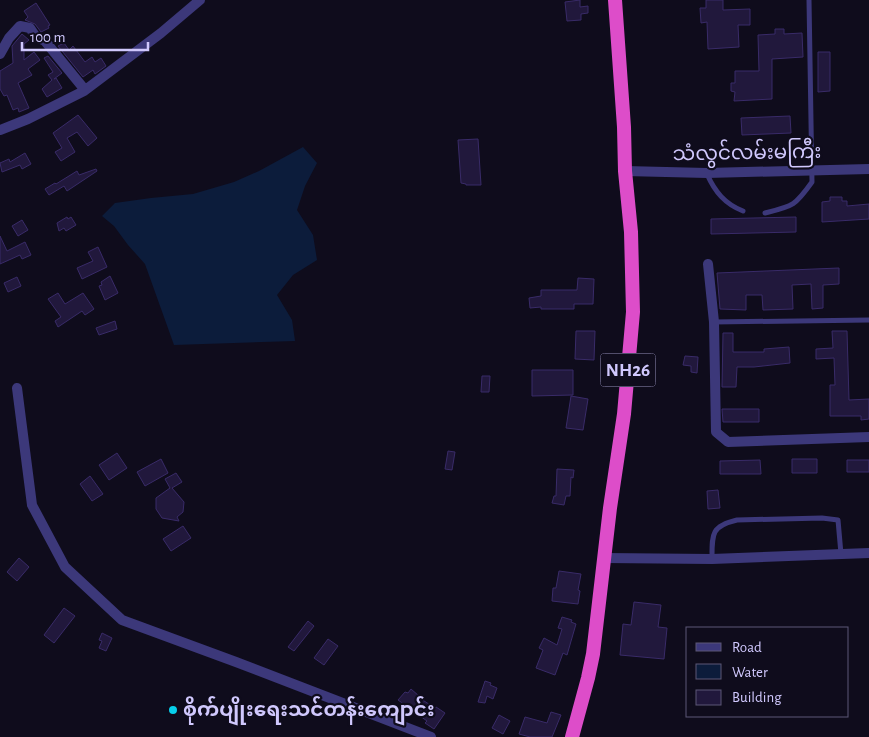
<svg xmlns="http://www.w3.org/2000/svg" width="869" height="737" font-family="'Alegreya Sans','Noto Sans Myanmar',sans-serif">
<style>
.water{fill:#0c1c3b}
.building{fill:#21183c;stroke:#392b68}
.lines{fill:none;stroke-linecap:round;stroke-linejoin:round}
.service{stroke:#3c387a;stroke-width:5}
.minor{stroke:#3c387a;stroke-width:10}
.trunk{stroke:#dd4dc9;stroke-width:14}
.poi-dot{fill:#07cfeb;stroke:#0f0c1c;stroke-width:2}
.labels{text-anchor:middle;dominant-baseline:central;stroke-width:4.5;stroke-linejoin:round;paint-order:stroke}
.shield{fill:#0f0c1c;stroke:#9690ba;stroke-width:1}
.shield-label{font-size:19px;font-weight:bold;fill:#d0c8fd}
.street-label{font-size:20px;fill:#d0c8fd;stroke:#0f0c1c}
.poi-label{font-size:20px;font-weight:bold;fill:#d0c8fd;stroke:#0f0c1c;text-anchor:start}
</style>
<rect width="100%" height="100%" fill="#0f0c1c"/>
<path class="water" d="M303,147l14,16 -12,23 -8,24 16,25 4,25 -24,15 -16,20 15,25 3,21 -121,4 -29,-81 -17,-19 -14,-19 -12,-10 13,-13 36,-5 42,-4 41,-12 25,-11z"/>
<path class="building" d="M580,0v7l8,-1v7l-7,1v6l-14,1 -2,-19z
M706,0h17v10l27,-1v16h-12l1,22 -31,2 -1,-27 -6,1 -1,-15h6z
M36,3l14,22 -2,1 1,2 -8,4 -6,-8 -10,-4 3,-3 -4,-6z
M775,29h9v5l18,-1 1,24 -31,2v40l-38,2 1,-9 -4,-1v-8h4v-12h24l-1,-36 17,-1z
M22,34l7,6 -5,4v16l10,-8 6,8 -12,9 4,6 -14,8 11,25 -10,4 -1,-4 -5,2 -6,-15 -3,1 -4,-7v-18l13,-8 -1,-17z
M64,43l5,7 4,-4 12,16 7,-5 3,5 6,-4 5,8 -11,8 -2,-4 -10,7 -25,-31z
M818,52h12v39l-12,1z
M48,56l14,17 -8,6 2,-1 6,10 -15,9 -5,-8 10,-9 -4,-5 5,-3 -9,-14z
M78,115l19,23 -9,8 -11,-14 -10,6 8,14 -14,9 -6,-9 7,-4 -9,-15z
M790,116l1,17 -49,2 -1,-17z
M478,139l3,46h-15v-1l-5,-1 -3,-43z
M25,153l6,11 -9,5 -2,-4 -18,7 -2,-9 9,-4 1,3z
M96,169l1,2 -30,20 -3,-5 -15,9 -4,-6 10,-6 1,1 21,-13 2,4z
M830,197h12v4h5v5l22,-2v15l-47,3v-20l8,-1z
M67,217l1,2 3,-2 5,8 -10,6 -2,-3 -5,3 -2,-8z
M796,217v15l-85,2v-15z
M22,220l6,10 -10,6 -6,-10z
M0,236l7,15 18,-9 6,13 -9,4 -2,-4 -20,9z
M98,247l9,20 -25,12 -5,-11 16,-7 -5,-9z
M839,268v16l-16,1v23l-11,1 -1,-25 -19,1 1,24 -30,1 -1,-15h-16v15l-26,-1 -3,-36z
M110,276l8,17 -13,7 -6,-14 3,-1 -1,-3z
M17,277l4,9 -13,6 -4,-9z
M578,278l16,1 -1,25h-19v5h-33v-2l-11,1 -1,-10 12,-2v-6h36z
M58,293l7,11 18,-11 11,16 -9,6 -3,-4 -24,16 -3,-6 6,-4 -13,-18z
M115,321l2,8 -18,6 -3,-7z
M576,331h19l-1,29 -19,-1z
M832,331h15l2,69 20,-1v20l-8,1v-4h-31v-31h5l-1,-27 -18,1v-10l17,-1z
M723,333h10v19h31v-3l25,-2 1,16 -36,4h-17l-1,20h-14z
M685,356l13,1 -1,16 -6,-1v-6l-8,-1z
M532,370h41v25l-41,1z
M482,376h8l-1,16h-8z
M571,396l17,3 -5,31 -17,-2z
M722,409h37v13h-36z
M448,451l7,1 -3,18 -7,-1z
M117,453l10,15 -18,12 -10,-15z
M161,459l7,14 -23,13 -8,-14z
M792,459h25v14h-25z
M760,460l1,14h-41v-13z
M847,460h22v12h-22z
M557,469l17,1 -1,8 -2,-1 -1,19h-4l-2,9 -12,-2 2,-7h2z
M176,473l6,9 -10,6 12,14 -1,10 -6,5 2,4 -17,-3 -6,-9v-11l14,-10 -5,-9z
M90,476l13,18 -11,7 -12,-17z
M718,490l2,18 -12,1 -1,-18z
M183,526l8,12 -20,13 -8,-12z
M19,558l10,9 -12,14 -10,-9z
M559,571l22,3 -3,16 2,1 -2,13 -26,-3 1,-13h3z
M634,602l27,3 -3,22 9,1 -3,31 -44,-4 3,-31 8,1z
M64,608l11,8 -21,27 -10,-8z
M562,617l10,3 -1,2 5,2 -9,31 -4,-2 -8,22 -19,-7 7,-18 -4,-2 5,-10 13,7 5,-16 -4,-1z
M308,621l6,5 -20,25 -6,-4z
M102,633l10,5 -6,13 -7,-3 3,-7 -3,-1z
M328,639l10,7 -14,19 -10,-7z
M485,681l6,2 -1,2 7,3 -4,11 -6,-3 -2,7 -7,-1z
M411,689l8,7 -1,1 17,11 1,-1 9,6 -11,16 -9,-6 2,-2 -29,-21 7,-8 3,1z
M551,712l10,3 -9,22h-22l-11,-3 6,-17 22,6z
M499,715l11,6 -7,13 -11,-6z"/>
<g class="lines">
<path class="service" d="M707,174c8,18 18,30 36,37
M765,213c28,-7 30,-7 47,-31l-3,-182
M714,322l155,-2
M712,559c0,-25 -1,-33 25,-39l85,-2 16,2 3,34"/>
<path class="minor" d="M0,54l9,-16 11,-12 10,2 6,9 9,4 40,49
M0,130l28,-11 56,-28 77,-58 39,-33
M625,171l82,2 162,-4
M708,264l6,58 2,110 12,10 141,-5
M17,388l15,117 33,62 57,53 114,42 195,75
M604,558l108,1 157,-6"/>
<path class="trunk" d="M572,737l16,-59 5,-24 17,-146 14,-94 9,-102 -2,-80 -6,-61 -1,-44 -9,-127"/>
</g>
<circle class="poi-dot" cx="173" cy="710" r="5"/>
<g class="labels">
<rect class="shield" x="600.5" y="353.5" width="55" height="33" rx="4"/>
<g class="shield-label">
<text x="628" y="370">NH26</text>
</g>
<g class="street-label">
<text transform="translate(747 153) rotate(-1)">သံလွင်လမ်းမကြီး</text>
</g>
<g class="poi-label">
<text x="183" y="710">စိုက်ပျိုးရေးသင်တန်းကျောင်း</text>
</g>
</g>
<rect x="686" y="627" width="162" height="90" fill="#0f0c1c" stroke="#5c5776"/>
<rect x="696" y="643" width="25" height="8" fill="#3c387a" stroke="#5c5776"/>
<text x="732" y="652" font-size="15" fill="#d0c8fd">Road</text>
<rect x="696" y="664" width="25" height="15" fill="#0c1c3b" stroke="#5c5776"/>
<text x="732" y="677" font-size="15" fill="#d0c8fd">Water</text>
<rect x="696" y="690" width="25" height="15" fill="#21183c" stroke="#5c5776"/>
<text x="732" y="702" font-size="15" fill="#d0c8fd">Building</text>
<path d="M22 42v8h126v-8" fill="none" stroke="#d0c8fd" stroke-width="2.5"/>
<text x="30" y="42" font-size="15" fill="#d0c8fd" stroke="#0f0c1c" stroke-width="4" paint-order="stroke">100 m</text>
</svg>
